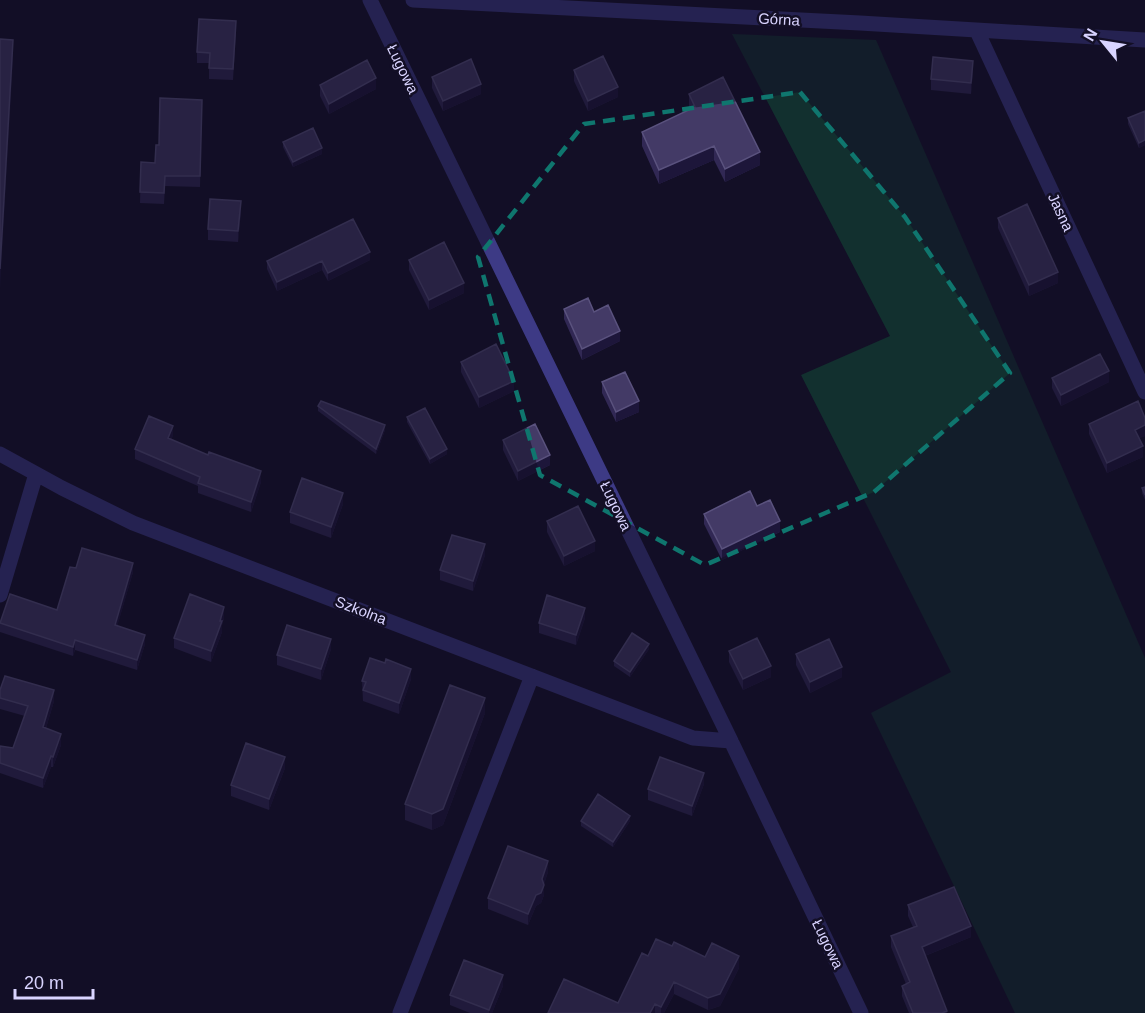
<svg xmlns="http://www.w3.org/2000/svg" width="1145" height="1013" font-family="Helvetica,sans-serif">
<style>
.green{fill:#12302f}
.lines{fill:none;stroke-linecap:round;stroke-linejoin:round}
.minor{stroke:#3d3a85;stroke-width:15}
.wall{fill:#312854}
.shaded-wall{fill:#1d163a}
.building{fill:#433a66;stroke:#5a527e;stroke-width:1.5}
.marked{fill:none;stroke:#0f766e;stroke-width:4.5;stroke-dasharray:12 8;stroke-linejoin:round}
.labels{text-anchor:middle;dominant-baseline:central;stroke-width:5;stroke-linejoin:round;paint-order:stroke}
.street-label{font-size:15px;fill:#d9d4ff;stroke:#130f26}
</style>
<rect width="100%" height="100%" fill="#130f26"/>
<path class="green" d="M732,34l144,6 269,618v355h-130l-144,-300 80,-41 -150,-297 89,-39z"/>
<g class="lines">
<path class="minor" d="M370,0l361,741 130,272
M413,0l447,23 285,17
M977,31l168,361
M0,454l62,34 71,35 560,215 38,3
M0,595l36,-121
M400,1013l132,-337"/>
</g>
<path class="wall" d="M236,31l-3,49 -24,-1v-16h-12v-11z
M574,70l44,27 -30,14 -14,-30z
M973,71l-2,23 -40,-4v-11z
M432,77l49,17 -38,17 -11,-23z
M320,85l56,4 -47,25 -9,-18z
M689,94l71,71 -35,17 -11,-22 -55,24 -17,-38v-14l48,-22 -1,-2z
M202,100l-2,87 -35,-1 -1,18 -24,-1 1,-41 14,1 4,-18z
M1145,111v34l-6,3 -11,-24v-6z
M283,142l39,12 -29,13 -10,-20z
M241,211l-3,31 -30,-2v-11z
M998,218l60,65 -29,13 -31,-68z
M370,260l-42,21 -6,-11 -45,21 -10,-22v-8z
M409,260l55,33 -35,17 -20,-40z
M564,309l30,3 26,29 -38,19 -18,-41z
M461,362l53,29 -35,17 -18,-36z
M1052,378l57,4 -48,24 -9,-18z
M602,382l37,30 -23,10 -14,-29z
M318,406l67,24 -9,24 -58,-43z
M407,417l40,37 -17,10 -23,-42z
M1145,418v18l-6,2 4,19 -36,16 -18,-39v-10z
M173,436l-2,3 90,43 -10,30 -53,-19v-7l-63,-27v-10z
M503,440l47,25 -32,16 -15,-31z
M1145,487v13l-3,-7v-5z
M343,504l-12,34 -41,-15v-11z
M757,506l23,26 -58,28 -18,-36v-10z
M547,521l48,30 -31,15 -17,-34z
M485,555l-12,36 -33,-11v-10z
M76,568l57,4 -16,54 28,18 -8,26 -62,-20 -2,6 -73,-24v-9l57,-13z
M224,618l-2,7v7l-11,30 -37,-14v-10z
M585,618l-9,27 -37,-12v-10z
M331,649l-10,31 -44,-15v-10z
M649,649l-19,28 -16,-11v-5z
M729,651l42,26 -28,13 -14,-28z
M796,654l46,23 -32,16 -14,-28z
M411,679l-12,35 -36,-13 -1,-20z
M0,690l54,11 -8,27 15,17 -8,22h-2l-8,21 -43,-15v-27l13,2 12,-32 -25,-7z
M485,713l-42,112 -11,5 -27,-10v-16z
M285,768l-16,42 -38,-14v-11z
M704,784l-12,32 -44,-16v-11z
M581,821h49l-17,26 -32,-21z
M548,872l-4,12v11l-3,8 -5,3 -8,19 -40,-16v-11z
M908,905l63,32 -46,19 22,57h-38l-7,-17v-10l4,-2 -15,-37v-11l22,-9 -5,-11z
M672,946l67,22 -19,38 -12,4 -34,-16 -10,19h-116l70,-10 30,-47z
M503,986l-11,27h-22l-20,-8v-10z"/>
<path class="shaded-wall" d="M13,40v20l-13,229v-20z
M973,61v10l-2,23v-11z
M376,78v11l-47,25v-10z
M481,84v10l-38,17v-10z
M618,87v10l-30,14v-10z
M1145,140v5l-6,3v-5z
M714,146v14l-55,24v-14z
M322,148v6l-29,13v-5z
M760,152v13l-35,17v-13z
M241,201v10l-3,31v-11z
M370,252v8l-42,21v-8z
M322,261v9l-45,21v-9z
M1058,272v11l-29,13v-11z
M464,283v10l-35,17v-10z
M620,331v10l-38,19v-11z
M1109,371v11l-48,24v-11z
M514,381v10l-35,17v-11z
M639,401v11l-23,10v-10z
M385,425v5l-9,24v-5z
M1145,425v11l-10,4v-10z
M173,426v10l-5,12v-10z
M1143,446v11l-36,16v-10z
M447,449v5l-17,10v-5z
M550,455v10l-32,16v-10z
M261,471v11l-10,30v-10z
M343,493v11l-12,34v-11z
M780,521v11l-58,28v-11z
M595,541v10l-31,15v-10z
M485,544v11l-12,36v-10z
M133,563v9l-18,62v-9z
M224,607v11l-2,7v7l-11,30v-11z
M585,608v10l-9,27v-10z
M145,635v9l-8,26v-10z
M331,639v10l-10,31v-11z
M75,640v10l-2,6v-9z
M649,644v5l-19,28v-5z
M771,666v11l-28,13v-11z
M842,667v10l-32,16v-11z
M411,669v10l-12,35v-11z
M54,690v11l-11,37v-11z
M485,698v15l-42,112 -11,5v-16z
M61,734v11l-8,22v-10z
M51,756v11l-8,21v-10z
M285,757v11l-16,42v-11z
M704,773v11l-12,32v-10z
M630,816v5l-17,26v-5z
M548,861v11l-6,18v-11z
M544,885v10l-3,8 -5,3 -8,19v-11l8,-19z
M971,926v11l-49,20v-10z
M739,956v12l-19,38 -12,4v-12z
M503,975v11l-11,27h-3v-3z
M674,982v12l-10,19h-3v-6z
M655,1004v9h-5z"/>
<path class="building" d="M199,19l37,2 -3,48 -24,-1 1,-15 -13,-1z
M0,39l13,1 -13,229z
M603,56l15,31 -30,14 -14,-31z
M933,57l40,4 -2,22 -40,-4z
M471,59l10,25 -38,17 -11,-24z
M367,60l9,18 -47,26 -9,-19z
M723,77l37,75 -35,17 -11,-23 -55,24 -17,-38 53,-25 -6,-13z
M160,98l42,2 -2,76h-35l-1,17 -24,-1 1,-30 14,1 1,-18h3z
M1145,111v29l-6,3 -11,-25z
M313,128l9,20 -29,14 -10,-20z
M210,199l31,2 -3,30 -30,-2z
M1027,204l31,68 -29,13 -31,-67z
M353,219l17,33 -42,21 -6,-12 -45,21 -10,-21z
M444,242l20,41 -35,17 -20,-40z
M588,298l6,14 14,-7 12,26 -38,18 -18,-40z
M496,344l18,37 -35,16 -18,-35z
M1100,354l9,17 -48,24 -9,-17z
M625,372l14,29 -23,11 -14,-30z
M321,401l64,24 -9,24 -58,-43z
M1138,401l7,17v7l-10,5 8,16 -36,17 -18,-39z
M425,408l22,41 -17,10 -23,-42z
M149,416l24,10 -5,12 40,17 1,-3 52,19 -10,31 -53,-19 2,-6 -65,-28z
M535,424l15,31 -32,16 -15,-31z
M302,478l41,15 -12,34 -41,-15z
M1145,487v8l-3,-7z
M750,491l7,15 13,-6 10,21 -58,28 -18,-35z
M578,506l17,35 -31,15 -17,-35z
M452,535l33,9 -12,37 -33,-11z
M82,548l51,15 -18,62 30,10 -8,25 -62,-20 -2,7 -73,-24 10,-29 47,16 13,-43 6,1z
M190,594l34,13 -4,14h2l-11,30 -37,-13z
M547,595l38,13 -9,27 -37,-12z
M287,625l44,14 -10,30 -44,-14z
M632,633l17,11 -19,28 -16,-11z
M757,638l14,28 -28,13 -14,-28z
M829,639l13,28 -32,15 -14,-28z
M370,658l15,5 1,-4 25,10 -12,34 -36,-13 3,-8 -4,-1z
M5,676l49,14 -11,37 18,7 -8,23 -2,-1 -8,22 -43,-15v-17l13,2 15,-42 -28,-8v-8z
M450,685l35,13 -42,111 -11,5 -27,-10z
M246,743l39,14 -16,42 -38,-14z
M660,757l44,16 -12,33 -44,-17z
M598,794l32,22 -17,26 -32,-21z
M508,846l40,15 -6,18 2,6 -3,8 -5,2 -8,19 -40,-16z
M954,887l17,39 -49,21 25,64 -5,2h-29l-11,-27 8,-4 -19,-46 26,-10 -9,-21z
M656,939l16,7 2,-4 31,15 7,-14 27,13 -19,38 -12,4 -34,-16 -13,25 -6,-3 -5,9h-102l16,-34 54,24 24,-50 6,3z
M464,960l39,15 -14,35 -39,-15z"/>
<path d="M0 0H1145V1013H0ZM800,92l105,125 105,156 -136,119 -169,73 -165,-90 -62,-218 106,-133z" fill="#130f26" fill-opacity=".55" fill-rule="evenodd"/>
<path class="marked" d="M800,92l105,125 105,156 -136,119 -169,73 -165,-90 -62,-218 106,-133z"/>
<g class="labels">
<g class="street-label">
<text transform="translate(779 19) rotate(3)">Górna</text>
<text transform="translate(403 69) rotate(64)">Ługowa</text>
<text transform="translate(1061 212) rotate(65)">Jasna</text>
<text transform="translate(616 506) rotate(64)">Ługowa</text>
<text transform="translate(361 610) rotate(21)">Szkolna</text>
<text transform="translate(828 944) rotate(64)">Ługowa</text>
</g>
</g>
<g transform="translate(1103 42) rotate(300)" stroke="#130f26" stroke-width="4.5" paint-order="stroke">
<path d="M0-4.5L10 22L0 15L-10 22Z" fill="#d9d4ff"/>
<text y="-9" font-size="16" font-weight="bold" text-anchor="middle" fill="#d9d4ff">N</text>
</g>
<path d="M15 989v9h78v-9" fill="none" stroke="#d9d4ff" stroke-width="3"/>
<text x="24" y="989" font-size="18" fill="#d9d4ff" stroke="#130f26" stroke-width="4.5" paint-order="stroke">20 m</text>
</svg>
